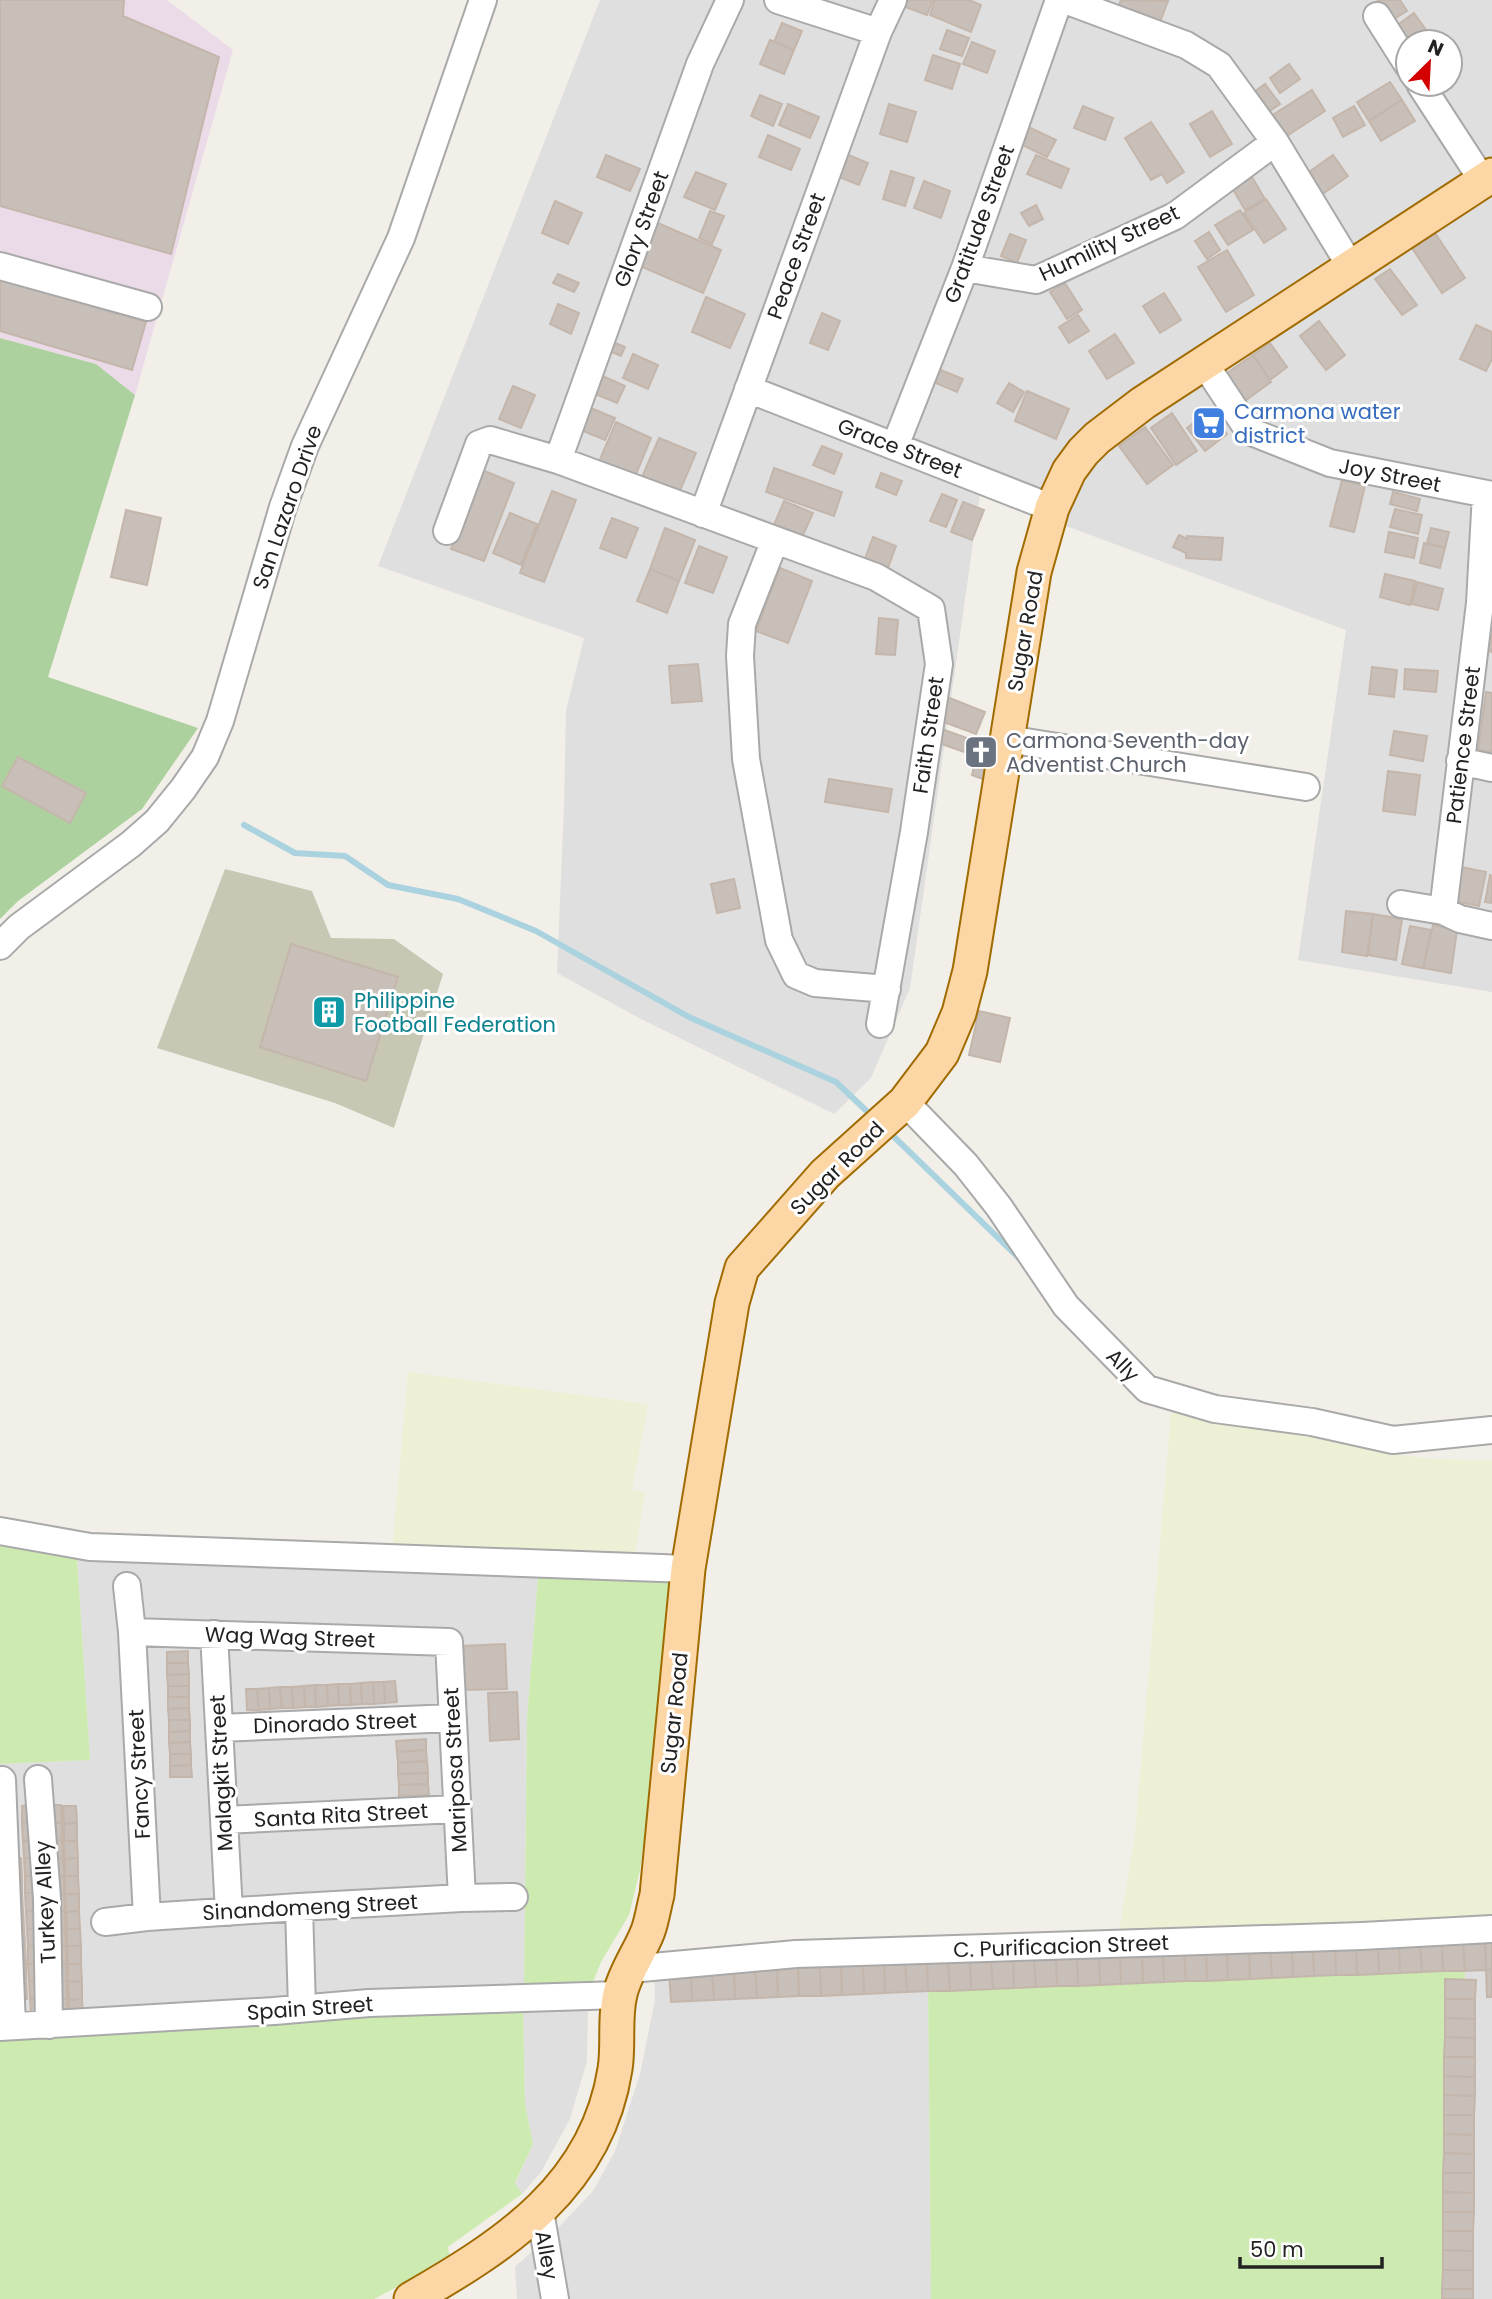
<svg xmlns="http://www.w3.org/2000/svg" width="1492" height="2299" font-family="Poppins,sans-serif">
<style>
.residential{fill:#e0dfdf;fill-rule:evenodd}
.industrial{fill:#ebdbe8}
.construction{fill:#c7c7b4}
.farmland{fill:#eef0d5}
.grass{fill:#cdebb0}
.forest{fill:#add19e}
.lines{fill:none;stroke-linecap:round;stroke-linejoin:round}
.stream{stroke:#aad3df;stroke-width:6}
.building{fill:#c7bfb8;stroke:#c4b6ab;stroke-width:2}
.minor-casing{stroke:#a9a9a9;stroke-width:30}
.major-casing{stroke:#a06b00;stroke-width:37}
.minor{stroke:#fff;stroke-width:26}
.major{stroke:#fcd6a4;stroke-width:33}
.labels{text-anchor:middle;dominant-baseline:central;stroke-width:6;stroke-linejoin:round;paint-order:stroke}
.street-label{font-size:21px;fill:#222;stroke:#fff}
.shop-label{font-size:21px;fill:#366cbe;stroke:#fff;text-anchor:start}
.worship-label{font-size:21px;fill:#5b616d;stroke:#fff;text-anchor:start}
.culture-label{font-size:21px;fill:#0d838f;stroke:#fff;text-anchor:start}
</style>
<rect width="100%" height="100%" fill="#f2efe9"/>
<path class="residential" d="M600,0h892v992l-194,-32 48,-330 -366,-136 -70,494 -39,90 -37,36 -191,-94 -86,-47 7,-167 2,-96 18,-72 -206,-72zM1408,42h42v42h-42z
M77,1557l461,19 -11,143 -3,270 -524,31v-256l90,-4z
M1492,1938v361h-33l6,-328 -537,11 3,317h-414l-2,-32 43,-39 35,-37 22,-40 25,-77 15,-74 -1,-24 195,-15z
M588,2005l-1,56 -17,58 -29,53 -19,22 -7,-10 18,-40 -8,-40 -2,-97z"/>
<path class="industrial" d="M0,0h167l66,50 -98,345 -39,-31 -96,-26z"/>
<path class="construction" d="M225,869l87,22 19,47 63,1 49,35 -49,154 -59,-25 -178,-55z"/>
<path class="farmland" d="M408,1372l240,32 -16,87 13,1 -11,69 -242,-9z
M1171,1413l134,19 31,10 57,12 39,5 60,1v463l-374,15 17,-105z"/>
<path class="grass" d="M0,1541l77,16 13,203 -90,4z
M538,1576l142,6 -40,288 -11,45 -28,47 -9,23 -68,4 3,-270z
M1465,1970l-6,329h-528l-3,-317z
M523,2007l2,97 8,40 -18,39 7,11 -74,53 2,12 -76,40h-374v-266z"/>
<path class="forest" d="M0,338l96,26 39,31 -87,282 150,51 -56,81 -124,92 -18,18z"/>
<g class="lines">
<path class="stream" d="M244,825l51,28 50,3 43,29 70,14 78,32 153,86 147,65 38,36
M887,1130l133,129"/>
</g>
<path class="building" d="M0,0h124l-1,16 96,41 -48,197 -171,-48z
M908,0h25l-6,15 -22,-8z
M935,0h34l12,5 -10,27 -41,-17z
M1121,0l47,1 -11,29 -42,-16z
M1379,0h21l7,11 -21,13 -13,-20z
M1414,13l15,21 -11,8h-10l-17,-12z
M782,23l20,8 -8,19 -20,-8z
M947,30l22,8 -7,18 -22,-7z
M770,40l24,10 -10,24 -24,-10z
M972,42l23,9 -8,22 -24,-9z
M933,55l27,9 -8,25 -27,-9z
M1289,64l11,15 -20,14 -10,-15z
M1390,82l12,18 -33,21 -12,-19z
M1265,84l15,20 -16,11 -14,-20z
M1312,90l13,21 -40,26 -14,-21z
M760,95l22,9 -9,22 -22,-10z
M1402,100l13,21 -34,20 -12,-20z
M788,104l31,13 -9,21 -31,-13z
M889,104l27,8 -9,30 -27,-8z
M1083,106l30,12 -8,22 -31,-12z
M1354,106l11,19 -22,12 -10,-19z
M1212,111l20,33 -22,13 -20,-33z
M1151,122l33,50 -17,11 -5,-9 -11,6 -26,-42z
M1024,125l32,15 -9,17 -31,-15z
M768,135l32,14 -9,21 -32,-13z
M839,151l29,12 -9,22 -30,-12z
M606,155l34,14 -10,22 -33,-14z
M1036,155l33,14 -8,19 -34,-14z
M1333,155l15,21 -27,19 -15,-21z
M891,171l23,7 -9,28 -22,-7z
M696,172l30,12 -11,26 -31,-13z
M1252,177l13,22 -20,11 -13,-22z
M924,181l26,10 -9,27 -27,-10z
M1266,199l20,30 -22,14 -20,-30z
M555,201l27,12 -14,31 -26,-11z
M1036,205l7,14 -14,7 -8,-13z
M1240,210l13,20 -25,15 -13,-20z
M710,211l14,5 -12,28 -13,-6z
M653,221l68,29 -18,43 -68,-29z
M1209,232l11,18 -13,9 -12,-18z
M1435,233l30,45 -23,15 -30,-45z
M1010,234l16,6 -9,23 -16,-7z
M1227,250l27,45 -28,17 -28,-45z
M1390,269l27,36 -15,10 -27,-36z
M558,274l21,9 -5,9 -21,-9z
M0,279l146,43 -14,48 -132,-39z
M1065,283l17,27 -15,9 -17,-27z
M1164,293l17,27 -21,13 -17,-27z
M706,297l39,17 -15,34 -38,-16z
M558,304l21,9 -8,21 -21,-10z
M822,313l18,8 -12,29 -18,-7z
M1078,315l11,16 -20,12 -10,-16z
M1319,321l26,34 -19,15 -26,-34z
M1476,325l16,7v27l-6,12 -26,-12z
M1115,334l19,29 -27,16 -18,-28z
M606,339l19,8 -4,9 -19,-8z
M1270,343l17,24 -17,13 -17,-25z
M633,354l25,11 -10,24 -25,-11z
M1253,355l18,27 -32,23 -19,-27z
M936,368l27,11 -6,13 -26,-11z
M596,373l29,13 -8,17 -29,-12z
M1009,383l15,9 -11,20 -16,-9z
M513,386l22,9 -14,33 -22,-9z
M1027,391l42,18 -13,30 -41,-18z
M581,404l34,14 -10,22 -34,-14z
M1209,410l18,24 -22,17 -18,-23z
M1172,413l25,38 -21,14 -25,-37z
M616,422l35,16 -17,41 -36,-15z
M1145,427l28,38 -26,19 -28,-38z
M659,438l37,15 -17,40 -37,-16z
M822,446l20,8 -8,20 -21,-9z
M774,468l68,24 -8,24 -68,-24z
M482,470l32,13 -30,78 -33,-12z
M881,473l21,8 -6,14 -20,-8z
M1342,480l23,6 -11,46 -24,-6z
M552,491l24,9 -32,82 -24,-9z
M1393,492l27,7 -3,12 -27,-7z
M942,494l15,6 -11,27 -16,-6z
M784,501l29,12 -14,31 -28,-12z
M963,502l21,8 -12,30 -21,-8z
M1395,509l27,6 -4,19 -28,-7z
M126,510l35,8 -14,67 -36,-8z
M510,513l27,11 -16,41 -28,-12z
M612,518l26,10 -12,30 -26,-10z
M665,528l30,12 -16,41 -29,-12z
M1431,528l18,4 -4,16 -18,-5z
M1389,532l29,6 -4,20 -29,-6z
M1179,535l8,4v-3l36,2 -2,22 -35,-2v-5l-13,-6z
M873,537l23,9 -10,27 -23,-9z
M1424,543l21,5 -5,20 -20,-5z
M699,546l28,11 -14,36 -28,-10z
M780,568l32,13 -24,62 -32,-12z
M650,569l29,12 -12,32 -30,-12z
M1385,574l30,7 -5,24 -30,-8z
M1417,582l26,7 -5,21 -26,-6z
M879,618l19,2 -3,35 -19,-1z
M1492,618v34l-8,-2z
M698,664l4,37 -30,2 -3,-37z
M1372,667l25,3 -3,27 -25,-3z
M1405,669l33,2 -2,21 -32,-3z
M1486,692l6,1v59l-14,-2z
M947,697l38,15 -9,22 -38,-14z
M936,727l61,22 -6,33 -19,-7 4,-19 -43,-15z
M1394,731l33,5 -4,25 -33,-6z
M18,757l68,36 -16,30 -68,-37z
M1388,771l32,4 -5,40 -32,-4z
M829,779l63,10 -4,23 -63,-10z
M1456,866l30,6 -7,34 -30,-6z
M1490,875l2,1v27l-7,-1z
M734,879l6,29 -23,5 -6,-29z
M1346,911l27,3 -6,42 -25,-4z
M1373,914l29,5 -6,41 -28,-5z
M1433,925l24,5 -6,43 -28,-5z
M1410,926l21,4 -8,38 -21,-4z
M291,944l107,33 -32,104 -106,-34z
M979,1011l31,7 -10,44 -31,-7z
M505,1644l2,45 -45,1 -2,-44z
M188,1651v12h-21v-11z
M167,1663h21l1,11 -22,1z
M189,1674v12h-21l-1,-11z
M395,1681l2,21 -12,1 -1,-21z
M373,1682l1,22h-12l-1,-21z
M373,1682h11l1,21 -11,1z
M361,1683l1,21 -11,1 -1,-21z
M338,1684l1,21 -11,1 -1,-21z
M338,1684h12l1,21h-12z
M315,1685l1,22h-11l-1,-21z
M315,1685h12l1,21 -12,1z
M168,1686h21v11h-21z
M304,1686l1,21 -12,1 -1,-21z
M280,1687l2,21 -12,1 -1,-21z
M280,1687h12l1,21h-11z
M269,1688l1,21 -11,1 -2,-21z
M246,1689h11l2,21h-12z
M517,1692l2,47 -29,2 -2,-48z
M168,1697h21v11l-21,1z
M189,1708l1,12h-21l-1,-11z
M169,1720h21v11l-21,1z
M190,1731v11l-21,1v-11z
M426,1739v11l-29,2 -1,-11z
M190,1742l1,12h-21l-1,-11z
M426,1750l1,11 -29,2 -1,-11z
M170,1754h21v11l-21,1z
M427,1761l1,12 -30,1v-11z
M191,1765l1,12h-22v-11z
M428,1773v11l-29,1 -1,-11z
M428,1784l1,11 -30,1v-11z
M35,1805l1,17 -14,1v-17z
M48,1805h13l1,18h-13z
M63,1806h13l1,17 -13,1z
M36,1822v18l-13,1 -1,-18z
M49,1823h13v17l-13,1z
M77,1823v18h-13v-17z
M36,1840l1,18h-13l-1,-17z
M62,1840l1,18h-13l-1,-17z
M64,1841h13l1,17 -13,1z
M21,1858l1,18h-13l-1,-17z
M24,1858h13l1,17 -13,1z
M50,1858h13l1,18h-14z
M78,1858v18h-13v-17z
M38,1875l1,18h-14v-17z
M9,1876h13v17l-13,1z
M50,1876h14v17h-13z
M65,1876h13l1,18h-14z
M22,1893l1,18h-13l-1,-17z
M25,1893h14v17l-13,1z
M51,1893h13l1,18h-14z
M65,1894h14v17l-13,1z
M39,1910l1,18 -13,1 -1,-18z
M10,1911h13l1,18h-13z
M51,1911h14v17l-13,1z
M79,1911l1,18h-13l-1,-17z
M40,1928l1,17 -13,1 -1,-17z
M65,1928l1,18h-13l-1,-17z
M11,1929h13l1,17 -13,1z
M67,1929h13l1,17h-14z
M1485,1941h7v28l-6,1z
M1485,1941l1,29 -21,1 -2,-29z
M1442,1942l1,29 -21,1 -2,-29z
M1442,1942h21l2,29h-22z
M1420,1943l2,29 -22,1 -1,-29z
M1399,1944l1,29 -21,1 -1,-29z
M41,1945l1,18 -14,1v-18z
M1378,1945l1,29 -22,1 -1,-29z
M25,1946l1,18h-14v-17z
M53,1946h13v17l-13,1z
M67,1946h14v18h-13z
M1356,1946l1,29h-21l-1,-28z
M1313,1947l1,29 -21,1 -1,-29z
M1313,1947h22l1,28 -22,1z
M1292,1948l1,29 -21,1 -2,-29z
M1270,1949l2,29 -22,1 -1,-29z
M1249,1950l1,29 -22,1 -1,-29z
M1227,1951l1,29 -21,1 -1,-29z
M1206,1952l1,29h-21l-2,-28z
M1163,1953l1,29 -21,1 -1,-29z
M1163,1953h21l2,28 -22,1z
M1142,1954l1,29 -22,1 -1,-29z
M1120,1955l1,29 -21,1 -1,-29z
M1099,1956l1,29 -22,1 -1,-29z
M1077,1957l1,29h-21l-1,-28z
M1034,1958h22l1,28 -21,1z
M1034,1958l2,29 -22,1 -1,-29z
M1013,1959l1,29 -21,1 -2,-29z
M991,1960l2,29 -22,1 -1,-29z
M970,1961l1,29 -21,1 -2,-29z
M948,1962l2,29h-22l-1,-28z
M42,1963v18h-13l-1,-17z
M66,1963l1,18h-13l-1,-17z
M905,1963l2,29 -22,1 -1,-29z
M905,1963h22l1,28 -21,1z
M12,1964h14v17l-13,1z
M68,1964h13l1,17 -14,1z
M884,1964l1,29 -21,1 -1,-29z
M863,1965l1,29 -22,1 -1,-29z
M841,1966l1,29 -21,1 -1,-29z
M820,1967l1,29h-22l-1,-28z
M777,1968h21l1,28 -21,1z
M777,1968l1,29 -21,1 -2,-29z
M755,1969l2,29 -22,1 -1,-29z
M1492,1969v28h-5l-1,-27z
M734,1970l1,29 -21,1 -2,-29z
M712,1971l2,29 -22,1 -1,-29z
M691,1972l1,29 -21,1 -2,-29z
M1445,1979l31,1 -1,19h-30z
M26,1981l1,18h-13l-1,-17z
M29,1981h13l1,17 -13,1z
M54,1981h13v18h-13z
M82,1981v18l-13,1 -1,-18z
M43,1998l1,18h-13l-1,-17z
M54,1999h13l1,17h-13z
M82,1999l1,18h-14v-17z
M1445,1999h30v20l-30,-1z
M1445,2018l30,1v19l-30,-1z
M1445,2037l30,1v19h-31z
M1444,2057h31v20l-31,-1z
M1444,2076l31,1v19l-31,-1z
M1444,2095l31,1 -1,19h-30z
M1444,2115h30v20l-30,-1z
M1444,2134l30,1v19l-30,-1z
M1444,2153l30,1v19h-31z
M1443,2173h31v20l-31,-1z
M1443,2192l31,1v19h-31z
M1443,2212h31l-1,19h-30z
M1443,2231h30v20l-30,-1z
M1443,2250l30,1v19h-30z
M1443,2270h30v19h-31z
M1442,2289h31v10h-31z"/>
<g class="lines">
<g class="minor-casing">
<path id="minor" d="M778,0l100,32
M1065,0l121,45 33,20 56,77 76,125
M1377,16l31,49
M1420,84l63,97
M0,266l148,41
M965,268l71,12 139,-64 100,-74
M1204,363l45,68 81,32 162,32
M748,389l304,119
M895,446l70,-178 94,-268
M558,460l142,-396 30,-64
M703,514l175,-482 15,-32
M447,531l32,-87 11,-4 68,20 318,117 55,32 8,55 -25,168 -34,192
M775,540l-33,84 -2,32 6,103 33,181 17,35 19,8 72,6
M1007,739l299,48
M1460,761l32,7
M1401,904l42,7 17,8 32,7
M1443,911l37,-308 6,-109
M0,946l19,-19 112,-83 26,-23 26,-32 22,-32 15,-36 63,-214 22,-61 96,-208 82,-238
M905,1102l61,63 33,42 67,99 81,83 68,20 97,13 81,18 99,-10
M0,1531l90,16 598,22
M127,1586l5,46 15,285
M132,1632l317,10 13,256
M214,1634l15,278
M219,1728l233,-10
M38,1779l9,119 2,127
M2,1780l10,246
M224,1820l233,-11
M299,1907l3,101
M105,1922l42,-5 152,-10 163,-9 52,-1
M630,1969l166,-15 566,-18 130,-7
M0,2027l274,-16 95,-8 251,-8
M540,2211l15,88"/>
</g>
<g class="major-casing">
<path id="major" d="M411,2299c94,-54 186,-113 204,-230 4,-24 -1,-51 5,-75 5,-22 20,-42 28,-63 4,-11 6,-25 9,-36l31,-326 44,-266 10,-35 83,-94 80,-72 37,-49 17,-40 11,-42 64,-399 18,-64 17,-37 14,-19 14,-14 46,-35 349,-228"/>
</g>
<use href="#minor" class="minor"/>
<use href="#major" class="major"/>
</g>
<defs>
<g id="supermarket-square" transform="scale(1.75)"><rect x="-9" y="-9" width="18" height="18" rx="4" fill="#3f7fe0" stroke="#fff"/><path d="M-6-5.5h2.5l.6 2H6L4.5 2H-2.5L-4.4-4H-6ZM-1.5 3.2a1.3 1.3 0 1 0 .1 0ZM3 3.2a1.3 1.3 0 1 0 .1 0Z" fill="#fff"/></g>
<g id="church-square" transform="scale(1.75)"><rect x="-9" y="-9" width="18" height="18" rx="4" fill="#6b7280" stroke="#fff"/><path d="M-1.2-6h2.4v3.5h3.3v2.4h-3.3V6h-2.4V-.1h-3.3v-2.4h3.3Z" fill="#fff"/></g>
<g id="building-square" transform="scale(1.75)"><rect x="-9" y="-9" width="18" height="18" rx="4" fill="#0f9aa8" stroke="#fff"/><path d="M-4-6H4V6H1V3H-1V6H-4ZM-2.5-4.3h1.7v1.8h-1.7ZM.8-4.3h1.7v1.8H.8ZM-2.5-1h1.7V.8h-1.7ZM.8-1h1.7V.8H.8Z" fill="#fff"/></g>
</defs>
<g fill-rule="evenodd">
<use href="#supermarket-square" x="1209" y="423"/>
<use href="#church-square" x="981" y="752"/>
<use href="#building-square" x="329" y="1012"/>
</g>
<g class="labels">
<g class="street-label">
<text transform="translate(979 224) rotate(-70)">Gratitude Street</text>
<text transform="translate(641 229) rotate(-70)">Glory Street</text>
<text transform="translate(1109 243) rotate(-25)">Humility Street</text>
<text transform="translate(796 256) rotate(-70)">Peace Street</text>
<text transform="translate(900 448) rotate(21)">Grace Street</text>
<text transform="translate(1390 475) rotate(11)">Joy Street</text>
<text transform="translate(287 507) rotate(-71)">San Lazaro Drive</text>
<text transform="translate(1025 631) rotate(-80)">Sugar Road</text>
<text transform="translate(928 735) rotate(-82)">Faith Street</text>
<text transform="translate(1463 745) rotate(-83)">Patience Street</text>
<text transform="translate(837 1168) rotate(-45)">Sugar Road</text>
<text transform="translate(1123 1365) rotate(46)">Ally</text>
<text transform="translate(290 1637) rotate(2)">Wag Wag Street</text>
<text transform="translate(674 1713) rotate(-84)">Sugar Road</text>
<text transform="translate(335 1723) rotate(-2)">Dinorado Street</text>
<text transform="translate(455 1770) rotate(-93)">Mariposa Street</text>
<text transform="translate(221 1773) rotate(-93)">Malagkit Street</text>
<text transform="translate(139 1774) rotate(-93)">Fancy Street</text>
<text transform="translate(341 1815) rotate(-3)">Santa Rita Street</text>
<text transform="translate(45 1902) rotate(-93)">Turkey Alley</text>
<text transform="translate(310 1907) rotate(-3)">Sinandomeng Street</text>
<text transform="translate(1061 1946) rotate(-2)">C. Purificacion Street</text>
<text transform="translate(310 2008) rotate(-4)">Spain Street</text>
<text transform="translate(547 2255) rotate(80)">Alley</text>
</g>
<g class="shop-label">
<text x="1234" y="411">Carmona water<tspan x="1234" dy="24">district</tspan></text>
</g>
<g class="worship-label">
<text x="1006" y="740">Carmona Seventh-day<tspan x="1006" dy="24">Adventist Church</tspan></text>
</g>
<g class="culture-label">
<text x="354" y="1000">Philippine<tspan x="354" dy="24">Football Federation</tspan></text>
</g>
</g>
<g transform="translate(1429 63) rotate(24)"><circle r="33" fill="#ffffff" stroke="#a7a7a7" stroke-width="2"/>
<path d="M0-5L12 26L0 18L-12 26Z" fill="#d40000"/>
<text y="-10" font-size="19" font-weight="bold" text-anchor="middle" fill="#222222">N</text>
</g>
<path d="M1240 2257v10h142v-10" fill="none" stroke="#222222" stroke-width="3.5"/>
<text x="1250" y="2257" font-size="21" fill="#222222" stroke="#ffffff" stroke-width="5" paint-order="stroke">50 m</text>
</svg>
